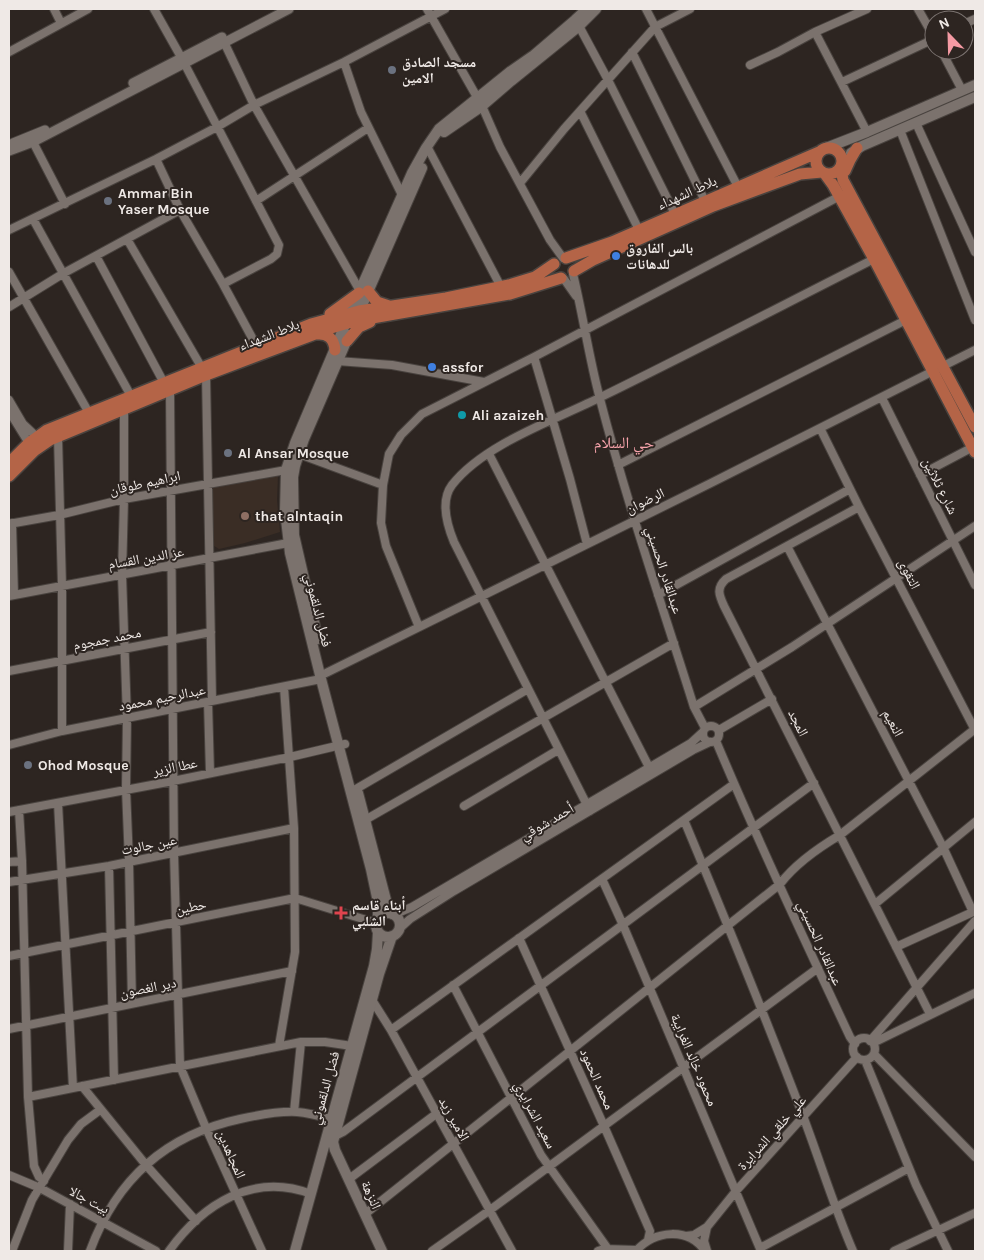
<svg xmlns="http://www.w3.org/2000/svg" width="984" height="1260" font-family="Karla,'Noto Naskh Arabic',sans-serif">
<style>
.built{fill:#3a2d25}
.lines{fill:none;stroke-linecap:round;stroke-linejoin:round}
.minor-casing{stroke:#49433f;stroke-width:10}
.tertiary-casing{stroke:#49433f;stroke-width:11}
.secondary-casing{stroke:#49433f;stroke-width:12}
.primary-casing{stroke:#49433f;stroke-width:14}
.minor{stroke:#7b726d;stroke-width:8}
.tertiary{stroke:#7b726d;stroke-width:9}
.secondary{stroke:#7b726d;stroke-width:10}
.primary{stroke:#b46447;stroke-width:11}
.worship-dot{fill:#6b7280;stroke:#2d2521;stroke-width:2}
.shop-dot{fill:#3f7fe0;stroke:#2d2521;stroke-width:2}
.culture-dot{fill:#0f9aa8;stroke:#2d2521;stroke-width:2}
.education-dot{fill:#8d6e63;stroke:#2d2521;stroke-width:2}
.health-dot{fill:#e0444e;stroke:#2d2521;stroke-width:2}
.labels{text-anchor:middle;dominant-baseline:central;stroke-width:4;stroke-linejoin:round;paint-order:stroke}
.poi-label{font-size:14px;font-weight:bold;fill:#efe9e6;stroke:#2d2521;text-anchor:start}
.street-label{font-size:14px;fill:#efe9e6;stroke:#2d2521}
.quarter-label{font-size:16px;fill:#f8a4ac;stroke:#2d2521}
</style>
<rect width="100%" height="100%" fill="#2d2521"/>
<path class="built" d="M278,476l-1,24 3,32 -35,11 -26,6 -8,-5 2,-58z"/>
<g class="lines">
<g class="minor-casing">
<path id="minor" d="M54,9l7,14
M154,9l27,48 98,188 -2,9 -6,5 -48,25
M427,9l55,97 18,41 50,93 13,18
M646,9l92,178
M918,9l16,28
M964,24l11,-5
M579,26l29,54 67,134
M815,32l52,100
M224,42l30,63 106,186
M941,50l21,40
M9,52l79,-43
M632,52l73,149
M344,62l17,50 41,83
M750,65l28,-13 37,-20 52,-23
M842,82l92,-43
M580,111l59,119
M916,123l59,129
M900,130l75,190
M33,142l32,62
M429,150l72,137
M156,159l24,51 43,74 33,61
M520,183l44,-54 91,-102 35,-18
M256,201l112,-73
M33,219l98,177
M9,230l147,-71 61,-32 37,-22 90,-43 101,-53
M127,239l79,136 6,326
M96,256l68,127
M9,272l80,141
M573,274c10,41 16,84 27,125 27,104 62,206 94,308l11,21
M564,279l12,17
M9,307l55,-34 116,-63
M534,357l36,122 17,65
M337,361l55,4 92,17
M170,391l4,462 6,213 26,62 56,123
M882,398l93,187
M9,400l14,24 16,15
M124,409v90l-2,76 5,143 -1,71 3,73 3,141
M9,411l21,34
M820,428l39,79 116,223
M58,437l4,149v145
M299,454l84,31
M489,454l160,313
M618,465l288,-145
M920,475l53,-28
M859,507l-133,72c-10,9 -7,16 -2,27l206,408
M12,523l2,72
M9,524l50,-9 65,-16 162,-29
M787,546l156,301 30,65
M658,595l192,-106
M9,596l279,-53
M419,627l-33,-81 -5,-23 2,-38 6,-31 12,-19 21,-21 112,-57 306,-161
M9,671l202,-39
M326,673l385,-190 264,-133
M208,702l2,71
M694,707l98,-60 183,-121
M703 734a8 8 0 1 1 16 0a8 8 0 1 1-16 0Z
M719,730l53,-31
M716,741c42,100 88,198 134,296l5,7
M9,745l53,-14 259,-52
M356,789l172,-100
M58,803l15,285
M464,806l94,-56
M19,810l3,51 6,236
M590,811l-136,-269c-7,-17 -14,-41 -2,-57 32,-41 103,-65 149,-88 92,-45 182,-92 273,-138
M9,812l164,-31 117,-24 55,-13
M365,820l309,-177
M684,820c41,98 81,196 119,296 17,45 31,91 50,135
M9,862l13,-1
M109,866l5,214
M602,879l21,46 138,326
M9,882l100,-16 185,-38
M875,904l100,-82
M393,915l19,-8 279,-164 12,-11
M400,928l10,-9 44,-28 239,-141 17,-8
M519,938l85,188 46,105 -2,9
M896,947l79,-36
M9,956l286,-58 81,25
M453,985l88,170 67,94 3,2
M372,1000l19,30 121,221
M9,1029l283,-58
M391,1030l343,-246
M853 1049a11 11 0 1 1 22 0a11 11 0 1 1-22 0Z
M870,1041l105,-120
M873,1043l102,-50
M279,1046l16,-94 -1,-124 -10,-141
M874,1054l101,103
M865,1060l51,125 32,66
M82,1086l64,79 50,56
M294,1112l7,-70
M335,1136l8,-4 471,-349
M9,1175l31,13 116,63
M349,1179l87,-65
M44,1181l-5,-4 -5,-11 -6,-69 273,-55h24l27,4
M365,1214l415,-330c16,-21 38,-36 60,-49l135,-106
M707,1227l-3,14 3,10
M686,1236l8,-1 13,-8 29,-36 121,-134
M760,1248l149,-80
M12,1251l20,-51 36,-60 13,-16 19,-14
M68,1251l2,-47
M90,1251c26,-71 75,-116 150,-132 18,-4 38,-8 57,-7 12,1 23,4 34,7
M169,1251c34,-47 84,-79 142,-57
M432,1251l58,-41 328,-242
M598,1251l6,-2 33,1
M636,1251c19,-21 52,-24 69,0
M894,1251l81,-38"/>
</g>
<g class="tertiary-casing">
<path id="tertiary" d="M133,83l89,-46
M13,143l32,-13
M9,151l24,-9 256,-133"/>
</g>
<g class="secondary-casing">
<path id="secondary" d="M444,132l38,-26 29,-25 68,-55 17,-17
M826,148l41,-16 108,-47
M851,153l11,-7 113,-49
M357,317l65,-149
M318,639l-24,-104 -1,-58 2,-11 9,-27 45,-104
M358,793l29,111 5,10
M376 925a12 12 0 1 1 24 0a12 12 0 1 1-24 0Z
M378,919v-17l-7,-33 -50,-190 -31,-126 -5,-42 1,-41 9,-27 55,-130 62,-140 14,-25 13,-19 72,-58 23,-16 41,-35 12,-11
M295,1251l79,-285 3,-17 1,-17
M382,1251l-47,-101 -2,-8 46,-168 13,-38"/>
</g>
<g class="primary-casing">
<path id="primary" d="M816 161a13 13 0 1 1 26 0a13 13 0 1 1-26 0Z
M841,169l2,11 132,247
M845,171l5,-11 7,-12
M825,174l8,11 41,74 101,193
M566,258l46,-16 207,-90
M574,271l19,-11 120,-54 87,-32 22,-2
M368,291l9,11 12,4
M330,314l29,-21
M317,334c11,-1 17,5 18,16
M347,341l12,-14 11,-5
M9,463l20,-20 18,-13 264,-106 48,-13 87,-13 63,-13 26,-8 19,-13
M9,476l25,-25 16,-11 156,-65 125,-47 24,-7 155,-27 51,-16"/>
</g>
<use href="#minor" class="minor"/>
<use href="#tertiary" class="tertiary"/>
<use href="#secondary" class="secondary"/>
<use href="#primary" class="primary"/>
</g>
<g class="worship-dot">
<circle cx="392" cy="70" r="5"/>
<circle cx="108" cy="201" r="5"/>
<circle cx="228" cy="453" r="5"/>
<circle cx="28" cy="765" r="5"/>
</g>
<g class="shop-dot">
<circle cx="616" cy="256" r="5"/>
<circle cx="432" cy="367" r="5"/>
</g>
<circle class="culture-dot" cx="462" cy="415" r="5"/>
<circle class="education-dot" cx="245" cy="516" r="5"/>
<path class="health-dot" d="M338.5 905.5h5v5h5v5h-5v5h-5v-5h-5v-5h5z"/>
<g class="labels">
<g class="poi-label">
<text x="402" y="62">مسجد الصادق<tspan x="402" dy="16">الامين</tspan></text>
<text x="118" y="193">Ammar Bin<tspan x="118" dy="16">Yaser Mosque</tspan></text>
<text x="626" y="248">بالس الفاروق<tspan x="626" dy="16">للدهانات</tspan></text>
<text x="442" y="367">assfor</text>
<text x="472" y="415">Ali azaizeh</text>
<text x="238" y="453">Al Ansar Mosque</text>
<text x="255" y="516">that alntaqin</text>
<text x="38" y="765">Ohod Mosque</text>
<text x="352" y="905">أبناء قاسم<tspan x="352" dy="16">الشلبي</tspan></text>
</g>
<g class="street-label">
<text transform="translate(687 193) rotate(-24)">بلاط الشهداء</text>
<text transform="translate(269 335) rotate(-21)">بلاط الشهداء</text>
<text transform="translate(145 483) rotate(-12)">ابراهيم طوقان</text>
<text transform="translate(940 486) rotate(63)">شارع ثلاثين</text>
<text transform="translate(645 501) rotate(-26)">الرضوان</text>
<text transform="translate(146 558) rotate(-10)">عز الدين القسام</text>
<text transform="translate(664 570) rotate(72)">عبدالقادر الحسيني</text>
<text transform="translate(909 574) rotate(63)">التقوى</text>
<text transform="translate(318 610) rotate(76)">فضل الدلقموني</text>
<text transform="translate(107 639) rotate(-11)">محمد جمجوم</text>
<text transform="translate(162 698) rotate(-11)">عبدالرحيم محمود</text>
<text transform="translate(798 723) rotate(63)">المجد</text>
<text transform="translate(893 723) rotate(62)">النعيم</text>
<text transform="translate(175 767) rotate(-11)">عطا الزير</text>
<text transform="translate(547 822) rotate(-30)">أحمد شوقي</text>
<text transform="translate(149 845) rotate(-11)">عين جالوت</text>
<text transform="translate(191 907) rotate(-11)">حطين</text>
<text transform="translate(820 943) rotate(66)">عبدالقادر الحسيني</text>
<text transform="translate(148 988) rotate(-11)">دير الغصون</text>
<text transform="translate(694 1060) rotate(67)">محمود خالد الغرايبة</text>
<text transform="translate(597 1079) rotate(66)">محمد الحمود</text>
<text transform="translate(325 1088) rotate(-74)">فضل الدلقموني</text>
<text transform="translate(535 1115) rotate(62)">سعيد الشرايري</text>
<text transform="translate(454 1119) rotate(61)">الامير زيد</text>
<text transform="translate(772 1133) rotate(-48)">علي خلقي الشرايرة</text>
<text transform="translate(231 1154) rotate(66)">المجاهدين</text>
<text transform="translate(371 1195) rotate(66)">النزهة</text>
<text transform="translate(89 1200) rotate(28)">بيت جالا</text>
</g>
<g class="quarter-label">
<text x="624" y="442">حي السلام</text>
</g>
</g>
<rect width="984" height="1260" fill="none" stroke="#efe9e6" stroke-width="20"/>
<g transform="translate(949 35) rotate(337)"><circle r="24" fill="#2d2521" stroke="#7b7370"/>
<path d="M0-4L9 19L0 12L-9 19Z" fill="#f49aa3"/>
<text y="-8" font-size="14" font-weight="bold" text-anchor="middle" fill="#efe9e6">N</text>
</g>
</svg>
